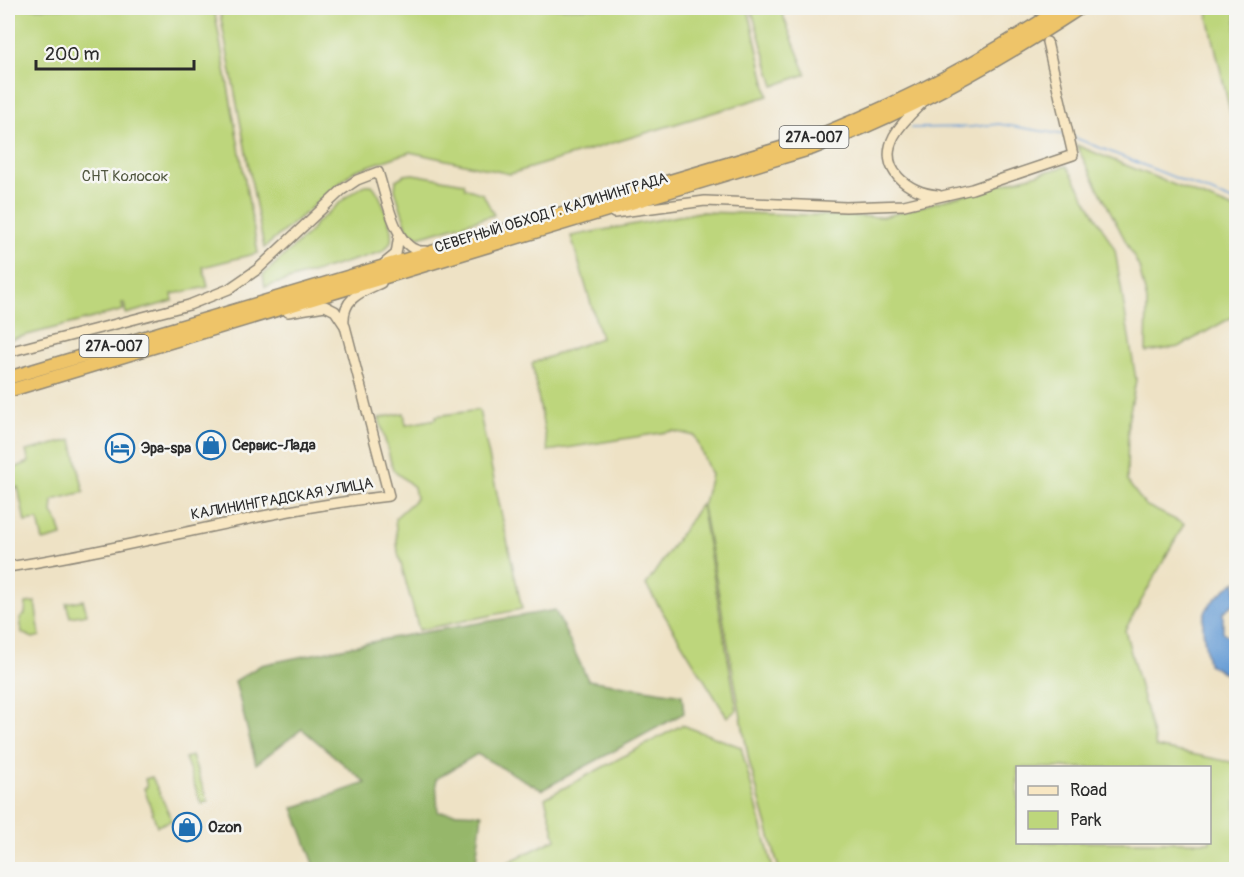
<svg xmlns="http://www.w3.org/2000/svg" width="1244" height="877" font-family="Pangolin,sans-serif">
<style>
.green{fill:#bdd67b;stroke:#748053;stroke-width:1.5;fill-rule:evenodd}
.forest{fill:#96b76b;stroke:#60714b;stroke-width:1.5}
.water{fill:#689dd5;stroke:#4a6480;stroke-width:1.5}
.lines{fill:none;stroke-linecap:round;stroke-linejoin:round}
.stream{stroke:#689dd5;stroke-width:1.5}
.secondary-casing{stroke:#8c8678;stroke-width:12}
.highway-casing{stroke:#8c8678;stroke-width:15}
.secondary{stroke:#f8e7c3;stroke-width:9}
.highway{stroke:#eec469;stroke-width:12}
.labels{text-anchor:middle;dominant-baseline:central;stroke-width:5;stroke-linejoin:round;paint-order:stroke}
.shield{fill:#f6f6f2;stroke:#686867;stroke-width:1.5}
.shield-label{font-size:14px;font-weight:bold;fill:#2b2b2b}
.park-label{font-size:15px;fill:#50563f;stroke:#f6f6f2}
.street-label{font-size:15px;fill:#2b2b2b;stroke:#f6f6f2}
.poi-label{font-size:15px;font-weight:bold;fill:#2b2b2b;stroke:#f6f6f2;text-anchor:start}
</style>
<rect width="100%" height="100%" fill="#f6f6f2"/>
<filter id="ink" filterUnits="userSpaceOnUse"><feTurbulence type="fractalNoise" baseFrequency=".0167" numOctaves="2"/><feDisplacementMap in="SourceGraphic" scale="12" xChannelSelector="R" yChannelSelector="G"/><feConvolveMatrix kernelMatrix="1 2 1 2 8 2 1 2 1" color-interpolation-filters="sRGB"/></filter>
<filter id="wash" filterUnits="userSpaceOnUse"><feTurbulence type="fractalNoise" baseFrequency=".008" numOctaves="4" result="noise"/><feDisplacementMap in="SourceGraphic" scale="24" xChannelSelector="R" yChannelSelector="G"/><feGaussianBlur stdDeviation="1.35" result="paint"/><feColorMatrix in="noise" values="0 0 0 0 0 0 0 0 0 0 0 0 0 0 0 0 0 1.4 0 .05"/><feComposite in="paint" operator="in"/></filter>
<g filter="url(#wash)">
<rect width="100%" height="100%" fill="#eee2c5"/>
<path class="green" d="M8,8h206l44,245 -55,14 5,20 -36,7 1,7 -47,13 -2,-11h-2l1,7 -3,1 -112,29z
M219,8h529l20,88 -258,78 -100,-22 -56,19 -90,77z
M751,8h29l26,66 -32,12z
M1206,8h30v129z
M1076,145l160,65v105l-57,32 -33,5 1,-51 -8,-34z
M1067,166l48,84 21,130 -8,42 -1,59 18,24 39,19 -59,106 31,117 80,16v106h-457l-30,-108 -46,-254 8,-32 -16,-39 -22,-5 -125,20 -16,-88 69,-25 -30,-102 129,-24 183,5zM1018,768h192v74h-192z
M413,174l51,9 1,5 18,6 11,21 -75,22 -11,-6 -13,-41 1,-10 8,-5z
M365,185h7c8,7 22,44 19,56 -2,5 -6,8 -10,11l-116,35 -2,-12 49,-45 2,-5 36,-31z
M479,410l43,199 -103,21 -21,-77 -3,-35 21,-19 -2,-12 -21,-17 -14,-52 25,-5 2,12 30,-6v-3z
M72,440l12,52 -31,8 -1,13 6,9 4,14 -19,5 -5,-21 -13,2 -7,-35 -9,3 -1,-19 21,-9 -3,-11z
M701,504l36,206 -10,7 -81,-132z
M83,600l4,14 -17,3 -4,-14z
M35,602l5,34 -7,2 -11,-5 -2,-15 5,-4 1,-11z
M682,725l59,22 32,122h-279l62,-30 -11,-41z
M192,756l16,46 -7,2 -16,-46z
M152,777l20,43 -15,6 -13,-38 3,-1 -2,-8z"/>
<path class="forest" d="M555,610l33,70 94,15 2,18 -142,77 -65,-36 -41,25 2,33 44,2 -7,55h-159l-23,-61 73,-25 -64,-54 -46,35 -21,-83 26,-16 130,-27z"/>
<path class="water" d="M1236,581v21l-13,10v20l13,10v38l-28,-16c-7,-49 -13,-51 28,-83z"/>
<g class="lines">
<path class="stream" d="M911,128l59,-1 29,-3 66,11
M1073,137l163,65"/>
</g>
</g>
<g filter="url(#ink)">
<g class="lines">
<g class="secondary-casing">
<path id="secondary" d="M1038,8v2
M922,103c-10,10 -21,20 -28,33 -17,33 14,57 44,59
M614,213l91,-12 141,6 58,-2 68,-16 101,-34 -26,-113
M385,263l11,-9 3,-19
M344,324c-2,-26 17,-32 37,-41
M8,352l181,-47 40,-16 29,-20 84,-79 15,-10 21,-8c8,22 17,82 47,79
M8,567c127,-19 252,-57 381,-71l-44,-170 -10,-15 -10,-5 -37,6"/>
</g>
<g class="highway-casing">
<path id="highway" d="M8,378l793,-236c93,-35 178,-79 260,-134
M8,391l805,-243c96,-36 182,-84 267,-140"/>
</g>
<use href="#secondary" class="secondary"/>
<use href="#highway" class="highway"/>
</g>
</g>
<defs>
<g id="shop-ring" transform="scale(1.5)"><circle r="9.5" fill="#f6f6f2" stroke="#1f6fb2" stroke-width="1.5"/><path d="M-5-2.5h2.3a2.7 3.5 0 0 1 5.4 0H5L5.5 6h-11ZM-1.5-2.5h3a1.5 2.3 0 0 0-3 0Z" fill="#1f6fb2"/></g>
<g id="hotel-ring" transform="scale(1.5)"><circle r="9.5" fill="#f6f6f2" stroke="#1f6fb2" stroke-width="1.5"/><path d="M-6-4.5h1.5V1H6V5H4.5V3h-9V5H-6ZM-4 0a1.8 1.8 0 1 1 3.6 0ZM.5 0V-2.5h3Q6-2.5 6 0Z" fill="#1f6fb2"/></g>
</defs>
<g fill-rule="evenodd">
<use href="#shop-ring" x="211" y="445"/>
<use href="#hotel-ring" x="120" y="448"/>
<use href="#shop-ring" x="187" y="827"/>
</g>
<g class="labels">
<g class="shield">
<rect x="779.5" y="126" width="69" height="22" rx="4.5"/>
<rect x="79.5" y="335" width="69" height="22" rx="4.5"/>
</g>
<g class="shield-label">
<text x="814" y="137">27А-007</text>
<text x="114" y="346">27А-007</text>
</g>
<g class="park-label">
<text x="125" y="176">СНТ Колосок</text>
</g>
<g class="street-label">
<text transform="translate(551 213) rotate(-17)">СЕВЕРНЫЙ ОБХОД Г. КАЛИНИНГРАДА</text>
<text transform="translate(282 499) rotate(-10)">КАЛИНИНГРАДСКАЯ УЛИЦА</text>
</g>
<g class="poi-label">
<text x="232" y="445">Сервис-Лада</text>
<text x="141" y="448">Эра-spa</text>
<text x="208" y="827">Ozon</text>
</g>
</g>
<rect width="1244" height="877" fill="none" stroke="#f6f6f2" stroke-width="30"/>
<rect x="1016" y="766" width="195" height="78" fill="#f6f6f2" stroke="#a5a5a2" stroke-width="1.5"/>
<rect x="1028" y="786" width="30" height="9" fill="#f8e7c3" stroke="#a5a5a2" stroke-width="1.5"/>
<text x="1070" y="796" font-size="18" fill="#2b2b2b">Road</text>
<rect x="1028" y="811" width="30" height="18" fill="#bdd67b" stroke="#a5a5a2" stroke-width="1.5"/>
<text x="1070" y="826" font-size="18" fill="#2b2b2b">Park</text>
<path d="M36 60v9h158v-9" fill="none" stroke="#2b2b2b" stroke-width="3"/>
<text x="45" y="60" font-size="18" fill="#2b2b2b" stroke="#f6f6f2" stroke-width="4.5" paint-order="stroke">200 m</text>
</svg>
